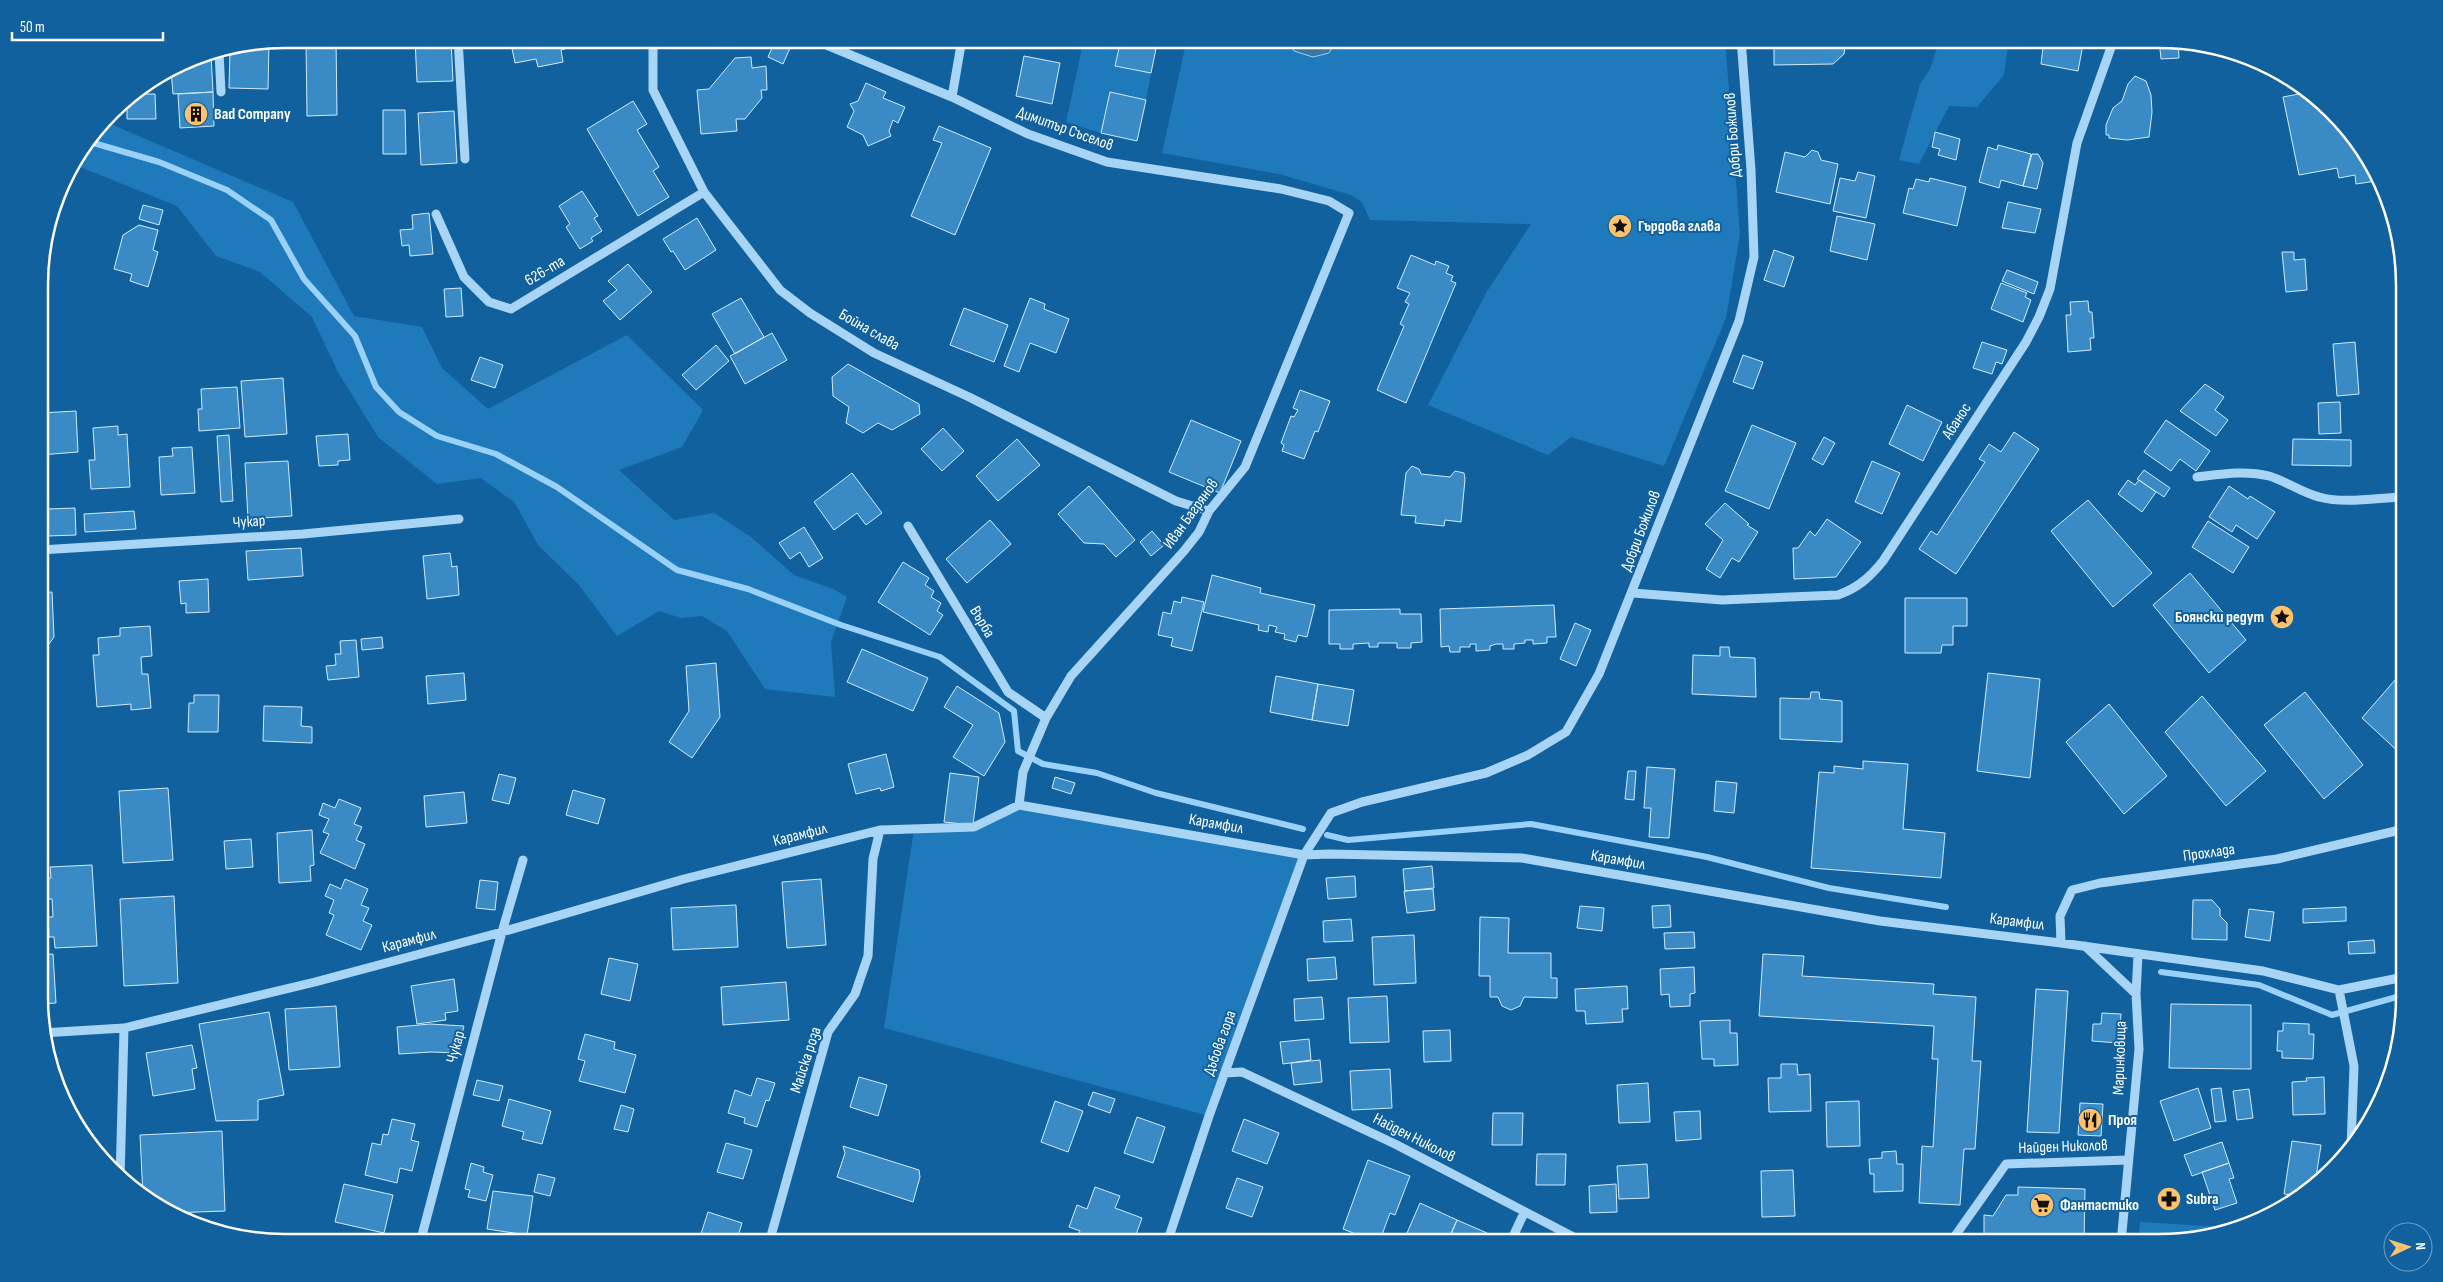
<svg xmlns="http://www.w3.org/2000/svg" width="2443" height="1282" font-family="'Sofia Sans Condensed',sans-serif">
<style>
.green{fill:#1f7abc}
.water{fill:#3d75a1;stroke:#9ad1f8}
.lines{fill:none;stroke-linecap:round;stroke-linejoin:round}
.stream{stroke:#9ad1f8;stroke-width:6}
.building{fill:#3a8ac6;stroke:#d1ebfe}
.minor{stroke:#a8d4f5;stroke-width:9}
.labels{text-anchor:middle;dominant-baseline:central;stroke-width:4;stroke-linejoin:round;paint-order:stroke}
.poi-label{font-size:16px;font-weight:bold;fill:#fff;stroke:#11619f;text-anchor:start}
.street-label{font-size:16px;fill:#fff;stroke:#11619f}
.rim{fill:none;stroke:#fff;stroke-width:2.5}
</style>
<rect width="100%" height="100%" fill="#11619f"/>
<path class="green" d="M1084,39h37l-6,27 36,7 -5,27 -36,-8 -9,41 -35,-11z
M1187,39h538l15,195 -14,84 -62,148 -93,-29 -23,18 -120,-50 58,-112 45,-69 -161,-4 -8,-18 -11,-7 -72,-21 -117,-21z
M1920,39h89l-5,36 -27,32 -28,-1 -30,58 -20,-4 21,-76 10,-15 8,-24z
M106,122l187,80 61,114 68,11 20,41 46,41 139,-74 76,75 -21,37 -63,23 55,50 40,-7 37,24 43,38 39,14 14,8 -16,45 4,55 -70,-8 -38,-58 -25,-15 -21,2 -22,-7 -42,25 -38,-51 -41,-40 -23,-42 -34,-25 -44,6 -59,-47 -40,-65 -26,-55 -52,-45 -44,-16 -39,-50 -104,-42z
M1019,805l285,50 -95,261 -325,-88 30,-198 60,-3z
M2140,1222l99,6 -2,2 -63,13h-36z"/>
<path class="water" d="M1289,39h48l-8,14 -16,4 -19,-6z"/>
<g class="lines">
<path class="stream" d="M90,142l69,20 68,28 44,30 33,59 51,57 21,51 23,25 38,24 59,18 61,33 120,83 71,19 93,36 99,32 74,54 4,40 25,13 54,9 59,20 147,36
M1327,835l21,5 183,-16 176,33 122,31 117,19
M2161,972l98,13 73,30 72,-20"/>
</g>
<path class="building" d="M306,39h30l1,76 -30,1z
M415,39h36l2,42 -36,1z
M510,39h52l3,10 -4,1 2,12 -25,5 -2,-8 -21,4z
M1121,39h37l-7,34 -36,-7z
M1774,39h69l2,8 -1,7 -11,10 -59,1z
M2040,39h44l-6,32 -37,-7 2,-17 -5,-1z
M2159,39l19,2 1,17 -18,1z
M775,41l15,7 -7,16 -15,-7z
M269,42l-1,47 -39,-1 1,-38z
M211,55l2,37 -40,2 -2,-24 20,-13z
M1024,56l36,7 -8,41 -36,-8z
M751,57l1,11 14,-2 1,24h-6l1,8 -17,21h-9l1,12 -36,3 -4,-44 12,-1 26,-31z
M2135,76l11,5 5,14 1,17 -3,25 -22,3 -18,-2v-3h-3v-10l7,-17 9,-7 6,-17z
M866,83l20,9 -3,6 22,9 -7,16 -5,-3 -4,11 2,5 -23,10 -5,-11 -16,-8 7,-16 -4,-7 8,-3z
M213,92l1,34 -34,2 -2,-34z
M1110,92l36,8 -9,41 -36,-8z
M2309,92l12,8 42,48 11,23 2,10 -20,3 -1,-9 -16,3 -2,-10 -38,7 -16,-78z
M132,94h23l1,25h-29v-22z
M633,101l14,23 -10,6 22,37 -6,4 16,26 -31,19 -51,-87z
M383,110h22l1,44h-23z
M454,111l3,52 -36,2 -3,-52z
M939,126l52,22 -36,87 -44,-19 31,-73 -9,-3z
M1935,132l25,7 -4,21 -18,-5 2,-6 -8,-2z
M1998,145l33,9 -8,32 -22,-6 -2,8 -20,-6 9,-35 9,3z
M1812,150l6,2 3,8 17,4 -8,40 -54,-12 9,-40 20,5z
M2032,154h6l5,9 -6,26 -14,-3z
M1858,172l17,4 -9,42 -33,-7 7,-33 15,3z
M1930,178l36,9 -9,39 -54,-13 6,-25 4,1 3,-10 13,3z
M582,191l16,25 -4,2 8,13 -11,7 2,3 -13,8 -14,-22 4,-3 -11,-18z
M2008,202l33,7 -6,24 -33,-5z
M143,205l20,5 -4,15 -20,-6z
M429,213l4,41 -23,2 -1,-11 -7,1 -2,-16 13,-1 -1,-14z
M1837,216l38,8 -8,36 -37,-9z
M697,218l19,32 -31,20 -12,-19 -2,1 -8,-13z
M139,225l19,5 -5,20 5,2 -10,35 -18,-6 2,-7 -18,-5 9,-34z
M1774,250l20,7 -10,30 -20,-7z
M2282,252h12v8l11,-1 2,31 -21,2z
M1411,255l24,10 1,-4 13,5 -3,7 7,3 -2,5 5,2 -50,120 -29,-13 27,-64 -4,-2 9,-20 -4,-2 5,-9 -13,-5z
M628,264l24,28 -32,28 -17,-19 14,-11 -9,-9z
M2007,270l31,12 -4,12 -32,-13z
M2001,283l26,10 -2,4 6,3 -8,22 -32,-13z
M461,288l2,28 -17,1 -2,-28z
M741,298l23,39 -29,17 -23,-40z
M1030,298l15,6 -1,5 25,10 -13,34 -26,-10 -11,29 -15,-6z
M2088,301l1,11h3l2,26h-4l1,12 -23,2 -2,-37h5l-1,-13z
M964,308l44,17 -14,37 -44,-17z
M772,333l15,27 -42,24 -15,-28z
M1982,342l25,8 -5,14 -6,-2 -4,12 -19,-6z
M2355,342l4,52 -22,2 -4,-52z
M716,345l13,16 -33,29 -14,-15z
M1743,355l20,7 -10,27 -20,-7z
M480,357l23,8 -8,23 -24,-8z
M848,364l71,40 1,10 -28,16 -14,-7 -15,10 -17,-10 3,-16 -16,-11 -1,-19z
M283,378l4,56 -42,3 -4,-56z
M2205,384l19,13 -9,13 13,10 -12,16 -36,-25z
M237,387l3,41 -41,3 -1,-22h4l-1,-20z
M1300,390l30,11 -12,31 -3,-1 -11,28 -22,-8 2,-6 -3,-2 10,-27 3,1 4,-7 -5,-2z
M2340,402l1,31 -22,1 -1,-31z
M1907,405l35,17 -19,39 -34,-17z
M76,411l2,41 -38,3v-42z
M1191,420l50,21 -21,52 -51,-21z
M2166,420l44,31 -14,20 -16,-12 -9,12 -27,-19z
M1752,425l44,18 -27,66 -44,-18z
M118,426v9l9,-1 3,53 -39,2 -2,-29h6l-2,-32z
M943,428l21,23 -22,20 -21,-22z
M2014,432l25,17 -83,125 -37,-25 12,-18 6,4 48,-73 -6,-3 10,-15 12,8z
M348,434l2,26 -12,1v4l-19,1 -3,-30z
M229,435l4,66 -12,1 -4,-66z
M1824,437l11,6 -12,22 -11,-6z
M1017,439l23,26 -42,36 -22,-25z
M2293,439l58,1v26l-59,-1z
M192,447l3,46 -34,2 -2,-38 14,-1 -1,-8z
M288,461l4,55 -44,3 -3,-56z
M1872,461l28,12 -18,41 -27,-12z
M1412,466l7,3 2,5 29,3 5,-6 9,2 1,6 -4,43 -16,-2 -1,6 -29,-3 1,-7 -15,-1 5,-42z
M2144,470l26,18 -6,9 -27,-18z
M852,473l30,40 -16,12 -9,-12 -23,17 -20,-28z
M2128,480l7,5 4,-5 17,12 -14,20 -24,-18z
M1089,486l46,54 -19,17 -12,-13 -20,-1 -26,-29z
M2229,486l19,13 2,-3 25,16 -18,27 -21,-14 -4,7 -23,-15z
M2088,500l64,73 -39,34 -62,-76z
M1725,503l24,21 -2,1 11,7 -19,30 -7,-4 -12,20 -14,-9 17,-29 -18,-16z
M75,508l1,27 -28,1 -1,-27z
M134,511l2,18 -51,3 -1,-18z
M1827,519l34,23 -25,35 -42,2 -1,-31h5l12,-17 5,5z
M990,520l21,24 -44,39 -21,-24z
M2208,521l41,26 -16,26 -41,-26z
M804,527l19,31 -14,9 -9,-15 -10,7 -11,-16z
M1152,531l12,14 -13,11 -11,-14z
M301,548l2,28 -55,4 -2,-29z
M450,553l2,14 5,-1 2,29 -32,4 -4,-43z
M903,562l26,16 -4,7 9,6 -3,6 10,6 -4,8 6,4 -13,20 -52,-33z
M2190,573l56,67 -37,33 -56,-68z
M1212,575l49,13 -1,5 55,12 -8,32 -9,-2 -2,7 -12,-3 1,-5 -10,-2 2,-5 -8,-2 -1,7 -10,-2 1,-5 -56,-13z
M208,579l1,33 -23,1v-10l-5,1 -2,-23z
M52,592l2,45 -5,7h-9v-51z
M1182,597l22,5 -12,49 -21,-5 2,-8 -15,-3 5,-23 8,2 3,-13 7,2z
M1905,598h62v28h-14v19h-11l-1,8h-36z
M1554,605l2,32h-9v6l-14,1v-4h-8v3l-11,1v5h-11v-5h-7l-6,2v4l-14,1v-7h-6v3h-10v5h-10l-1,-6 -8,1 -1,-38z
M1400,609v5h21l1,28 -11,1v5h-14v-5h-19v4h-9v-4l-16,1v5h-13v-5h-11v-34z
M1575,623l16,7 -15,36 -16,-7z
M150,626l2,30 -11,1 1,17h6l3,34 -20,2v-6l-34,3 -4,-52h6l-1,-17 22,-2v-8z
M382,637l1,11 -21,2 -1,-11z
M356,640l3,37 -31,3 -2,-14 10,-1 -1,-11h6l-1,-13z
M1720,647h9l1,10 25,1 1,39 -64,-3 1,-39 27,1z
M862,649l66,29 -15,33 -66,-29z
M716,663l4,54 -28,41 -23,-16 20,-31 -3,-45z
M464,673l2,27 -38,4 -2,-28z
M1988,673l52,6 -10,99 -53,-7z
M1276,676l42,8 -6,36 -42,-8z
M2395,680l8,8 1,69 -42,-39z
M1318,684l36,6 -6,36 -36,-6z
M957,686l42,27 6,29 -21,34 -31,-19 20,-32 -29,-18z
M1811,692h8l1,7 22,2v41l-62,-3v-41l30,1z
M2305,692l58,73 -39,34 -60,-74z
M194,695h25l-1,37h-30l1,-29h5z
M2202,696l64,75 -40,35 -61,-74z
M2109,704l58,72 -43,38 -58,-72z
M264,706l38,1 -1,19 11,1v16l-49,-2z
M886,754l8,33 -13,4 -1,-3 -24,6 -8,-30z
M1863,761l45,3 -5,65 42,4 -4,45 -130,-10 8,-96 15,1v-7l29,3z
M1647,767l28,2 -6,69 -20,-1 2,-29h-7z
M1628,771h8l-2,29 -9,-1z
M950,773l29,4 -6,48 -29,-3z
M499,774l17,4 -7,26 -17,-4z
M1055,777l20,6 -4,11 -19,-6z
M1716,781l21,2 -3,30 -20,-2z
M168,788l5,72 -50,3 -4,-72z
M573,790l32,9 -7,25 -32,-9z
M464,792l3,31 -41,4 -2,-31z
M339,799l22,9 -7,16 8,3 -6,13 9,4 -10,25 -35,-16 9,-19 -6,-2 6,-13 -10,-4 4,-12 12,5z
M312,830l2,35 -4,1 1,15 -32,2 -2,-50z
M251,839l2,28 -27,2 -2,-28z
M92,865l5,81 -42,2 -1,-11h-5l-1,-20h5l-1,-18h-5l-1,-21h5l-1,-11z
M1432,866l2,22 -29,3 -2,-22z
M1355,876l1,21 -28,2 -2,-21z
M345,879l23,10 -7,16 8,3 -6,13 9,4 -11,25 -35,-15 8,-20 -5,-2 5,-13 -9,-4 5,-12 11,5z
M821,879l5,66 -39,3 -5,-66z
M480,880l18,2 -3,28 -19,-2z
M1433,889l2,21 -28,3 -3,-22z
M174,896l4,87 -54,3 -4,-87z
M2193,900h19l8,9v7l7,7v17l-35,-1z
M736,905l2,42 -65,3 -2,-42z
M1670,905l1,22 -18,1 -1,-22z
M1580,906l24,2 -2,23 -25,-3z
M2346,907v14l-43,2v-14z
M2249,909l25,3 -4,29 -25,-4z
M1480,917l29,1 -1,35h43v25h6v20l-33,-1 -4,9 -9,4 -9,-4 -4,-9h-8v-21h-11z
M1351,919l2,22 -29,1 -1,-21z
M1694,932l1,16 -30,1 -1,-16z
M1414,935l2,48 -42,2 -2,-48z
M2374,940l1,13 -26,1 -1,-12z
M53,954l3,49 -15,1v-49z
M1763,954l41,2 -2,20 132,8 -1,10 43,3 -4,64h9l-6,88h-11l-4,56 -41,-2 3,-57 11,1 5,-88h-6l2,-33 -175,-10z
M1335,957l2,22 -29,2 -1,-22z
M609,958l29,6 -8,37 -29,-7z
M1694,967l1,26 -5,1v12l-20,1 -1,-13 -8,1 -1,-26z
M454,979l4,32 -13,2 1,7 -29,4 -6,-38z
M786,982l3,38 -66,5 -2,-38z
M1627,986l1,23h-6l1,13 -37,2 -1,-13h-9l-1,-22z
M2036,989l32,2 -9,142 -32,-1z
M1387,996l2,46 -39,1 -2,-45z
M1322,997l2,22 -29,2 -1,-22z
M2171,1004l80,1v64l-82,-1z
M336,1006l4,61 -51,3 -4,-61z
M269,1012l15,83 -26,5v20l-42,1 -17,-97z
M2102,1013l19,1 -2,29 -27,-2 1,-17h8z
M1730,1020v13h7l1,32 -24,1v-7h-12l-2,-38z
M2283,1023l26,1v10h5l-1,25 -31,-1v-7h-5l1,-20h5z
M430,1024l34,2 -7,27 -26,-1 -32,2 -2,-27z
M1450,1030l1,31 -27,1 -1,-31z
M585,1034l30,8 -1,7 22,6 -11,38 -46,-12 6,-20 -7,-2z
M1309,1039l2,21 -28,4 -3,-22z
M192,1045l5,23 -5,1 3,20 -42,7 -7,-43z
M1320,1060l2,22 -28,3 -3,-22z
M1781,1064h16l1,11 12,-1 1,37 -42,1 -1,-34h13z
M1390,1069l2,39 -40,2 -2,-39z
M859,1077l28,8 -9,31 -28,-9z
M2324,1077l1,37 -32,1 -1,-33 15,-1 -1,-3z
M757,1078l18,5 -6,18 -3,-1 -9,27 -13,-4 1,-5 -17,-5 7,-23 16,6z
M477,1080l26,6 -4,15 -26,-6z
M1648,1083l2,39 -31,1 -2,-38z
M2198,1088l13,40 -37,13 -14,-40z
M2221,1088l5,33 -11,1 -4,-33z
M2249,1089l4,29 -16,2 -4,-29z
M1093,1092l22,7 -5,14 -22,-8z
M509,1099l42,12 -9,33 -20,-5 2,-7 -22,-6z
M1055,1101l28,10 -15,41 -27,-10z
M1859,1101l1,45 -33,1 -1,-45z
M2080,1103l23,1 -2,32 -23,-1z
M621,1105l13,4 -6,23 -14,-3z
M1700,1111l1,28 -25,2 -2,-29z
M1493,1113h30l-1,32h-30z
M1137,1117l28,10 -12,36 -29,-10z
M392,1119l23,5 -4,16 8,2 -7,29 -12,-3 -3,15 -32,-8 7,-32 9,2 2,-11 5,1z
M1244,1119l35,14 -12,31 -35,-13z
M222,1131l3,80 -56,2 -26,-17 -3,-61z
M2292,1141l29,4 -6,39 -14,12 -17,-2z
M2222,1142l7,21 -37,13 -8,-21z
M726,1143l26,7 -9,29 -26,-7z
M843,1146l76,24 1,7 -7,25 -76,-25 8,-24z
M1896,1151l1,13h6v27l-29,1v-18h-4l-1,-15 13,-1v-6z
M1537,1154h29l-1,31h-29z
M1368,1160l42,16 -15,39 -5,-2 -11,30 -36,-14z
M471,1163l13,4 -1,5 10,3 -7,26 -18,-4 2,-7 -5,-1z
M2229,1163l5,15 -5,1 8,24 -22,7 -13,-38z
M1647,1164l2,34 -30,1 -2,-33z
M1793,1170l2,46 -33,1 -1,-46z
M538,1174l17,4 -5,18 -16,-4z
M1237,1178l26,9 -11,30 -26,-9z
M344,1184l49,11 -9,38 -49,-11z
M1616,1184l1,28 -27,1 -1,-27z
M1095,1187l25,9 -5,12 27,10 -9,25h-58l5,-12 -11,-4 8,-22 10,4z
M2018,1187l67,2 -1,54h-100v-28l9,1 13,-21h12z
M493,1191l40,5 -6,39 -40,-6z
M1420,1203l37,17 -10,23h-38l-5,-3z
M708,1212l34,11 -6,20h-38z
M1457,1220l30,13 -4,10h-36z"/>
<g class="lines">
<path class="minor" d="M458,39l7,120
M653,39v51l51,102 76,98 30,23 64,40 95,44 207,104 33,10
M812,39l140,58 76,37 79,28 174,27 48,12 20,12 -104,254 -36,44 -10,21 -15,19 -113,125 -25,42 -23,54 -4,33
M219,52l2,40
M952,97l10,-58
M436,214l28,63 25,25 22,7 193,-117
M2197,477c25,-3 48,-7 72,-1 17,5 33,17 50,21 26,7 57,1 84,0
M908,526l100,166 38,26
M40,550l263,-16 156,-15
M1633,593l89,7 116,-5c20,-7 32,-18 45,-34l143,-219 13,-25 11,-28 27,-146 37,-104
M2061,943l-1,-27 12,-26 28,-7 177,-24 127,-30
M2085,946l51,48 3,55 -18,194
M2339,990l15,76 -3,81
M2136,994l2,-39
M42,1033l82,-5 191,-46 187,-50 182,-53 196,-49 94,-3 45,-22 285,50 25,-1 193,4 358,63 181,22 202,28 76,19 65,-13
M1225,1073l17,-1 153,72 190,99
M120,1180l4,-152
M420,1243l82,-311 21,-72
M769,1243l59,-211 27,-38 13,-38 5,-97 7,-29
M1167,1243l42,-127 95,-261 27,-42 31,-11 124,-29 42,-18 38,-23 33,-58 140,-353 15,-64 -3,-87 -10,-131
M1510,1243l14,-30
M1950,1243l56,-79 122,-4"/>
</g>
<defs>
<g id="building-disc" transform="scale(1.25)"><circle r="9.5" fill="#ffc26c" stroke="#11619f"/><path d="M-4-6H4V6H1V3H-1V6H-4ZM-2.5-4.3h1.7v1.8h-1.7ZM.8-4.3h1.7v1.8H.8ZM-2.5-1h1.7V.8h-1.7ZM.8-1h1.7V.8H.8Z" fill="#111"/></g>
<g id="sight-disc" transform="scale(1.25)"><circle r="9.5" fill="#ffc26c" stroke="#11619f"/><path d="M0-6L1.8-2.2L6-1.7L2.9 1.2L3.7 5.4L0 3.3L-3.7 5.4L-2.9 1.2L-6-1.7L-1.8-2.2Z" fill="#111"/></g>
<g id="restaurant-disc" transform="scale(1.25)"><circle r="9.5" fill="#ffc26c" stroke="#11619f"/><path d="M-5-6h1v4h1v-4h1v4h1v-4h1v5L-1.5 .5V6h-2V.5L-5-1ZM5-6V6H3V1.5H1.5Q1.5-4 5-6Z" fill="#111"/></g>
<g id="pharmacy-disc" transform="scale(1.25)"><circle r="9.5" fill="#ffc26c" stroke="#11619f"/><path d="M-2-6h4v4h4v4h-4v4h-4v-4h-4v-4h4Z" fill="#111"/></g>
<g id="supermarket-disc" transform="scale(1.25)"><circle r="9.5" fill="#ffc26c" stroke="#11619f"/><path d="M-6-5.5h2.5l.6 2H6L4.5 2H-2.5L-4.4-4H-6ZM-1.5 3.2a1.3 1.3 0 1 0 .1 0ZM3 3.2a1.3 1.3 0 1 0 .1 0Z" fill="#111"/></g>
</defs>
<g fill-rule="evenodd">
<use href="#building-disc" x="196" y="114"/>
<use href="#sight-disc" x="1620" y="226"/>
<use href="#sight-disc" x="2282" y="617"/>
<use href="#restaurant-disc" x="2090" y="1120"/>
<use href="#pharmacy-disc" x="2169" y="1199"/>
<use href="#supermarket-disc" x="2042" y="1205"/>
</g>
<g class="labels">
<g class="poi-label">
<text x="214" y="114">Bad Company</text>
<text x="1638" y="226">Гърдова глава</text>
<text x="2264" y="617" text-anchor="end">Боянски редут</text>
<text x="2108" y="1120">Проя</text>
<text x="2186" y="1199">Subra</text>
<text x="2060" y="1205">Фантастико</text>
</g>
<g class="street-label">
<text transform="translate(1065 129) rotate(20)">Димитър Съселов</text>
<text transform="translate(1733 135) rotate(-94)">Добри Божилов</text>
<text transform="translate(545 271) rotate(-31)">626-та</text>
<text transform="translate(869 330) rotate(30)">Бойна слава</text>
<text transform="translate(1957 421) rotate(-57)">Абанос</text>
<text transform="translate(1191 514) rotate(-54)">Иван Багрянов</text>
<text transform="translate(249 522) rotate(-4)">Чукар</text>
<text transform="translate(1641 531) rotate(-69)">Добри Божилов</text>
<text transform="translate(982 622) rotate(59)">Върба</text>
<text transform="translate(1216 824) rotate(10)">Карамфил</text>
<text transform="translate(800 835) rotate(-14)">Карамфил</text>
<text transform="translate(2209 853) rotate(-8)">Прохлада</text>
<text transform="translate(1618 860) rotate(10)">Карамфил</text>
<text transform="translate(2017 922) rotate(7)">Карамфил</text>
<text transform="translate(409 941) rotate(-15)">Карамфил</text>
<text transform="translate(1220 1043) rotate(-70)">Дъбова гора</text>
<text transform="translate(456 1047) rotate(-75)">Чукар</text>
<text transform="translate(2120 1058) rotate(-88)">Маринковица</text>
<text transform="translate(806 1060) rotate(-72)">Майска роза</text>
<text transform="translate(1414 1138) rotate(27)">Найден Николов</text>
<text transform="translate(2063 1147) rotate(-2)">Найден Николов</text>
</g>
</g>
<path d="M0 0H2443V1282H0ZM285 48H2159A237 237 0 0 1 2396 285V997A237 237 0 0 1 2159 1234H285A237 237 0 0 1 48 997V285A237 237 0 0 1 285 48Z" fill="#11619f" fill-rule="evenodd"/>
<path class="rim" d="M285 48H2159A237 237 0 0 1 2396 285V997A237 237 0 0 1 2159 1234H285A237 237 0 0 1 48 997V285A237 237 0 0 1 285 48Z"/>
<g transform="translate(2408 1247) rotate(86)"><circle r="24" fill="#11619f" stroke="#70a0c5"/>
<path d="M0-4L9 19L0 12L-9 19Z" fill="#ffc26c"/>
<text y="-8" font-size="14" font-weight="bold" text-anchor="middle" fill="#ffffff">N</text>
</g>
<path d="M12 32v8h151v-8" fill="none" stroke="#ffffff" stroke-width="2.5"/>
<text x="20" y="32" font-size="15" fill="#ffffff" stroke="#11619f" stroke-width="4" paint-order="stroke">50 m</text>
</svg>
